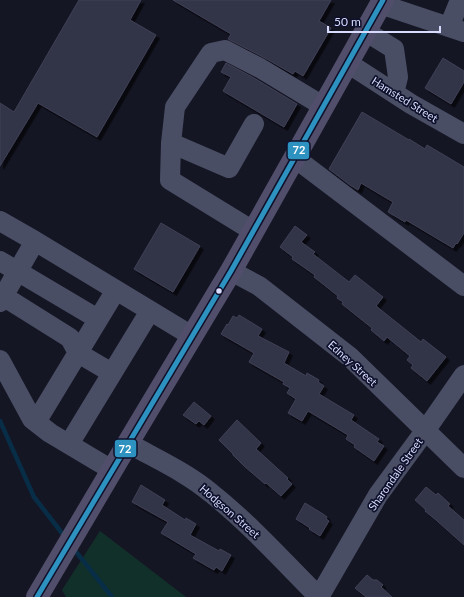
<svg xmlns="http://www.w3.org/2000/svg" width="464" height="597" font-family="Lato,sans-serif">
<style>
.green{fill:#12302a}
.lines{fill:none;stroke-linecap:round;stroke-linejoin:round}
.stream{stroke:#082d47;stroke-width:4.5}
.building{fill:#333446;stroke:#404057;filter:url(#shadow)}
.minor{stroke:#4a4e65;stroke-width:20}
.major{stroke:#514e6b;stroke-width:22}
.bus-1-casing{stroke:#0f102a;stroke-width:8}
.bus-1{stroke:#2d92c0;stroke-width:5}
.bus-dot{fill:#d7dcff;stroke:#0f102a;stroke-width:1.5}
.labels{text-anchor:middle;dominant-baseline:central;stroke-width:3.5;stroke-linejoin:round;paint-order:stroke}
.street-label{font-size:11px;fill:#d7dcff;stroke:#0f102a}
.line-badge{stroke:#0f102a;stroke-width:1.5}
.badge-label{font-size:11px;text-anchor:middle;font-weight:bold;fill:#fff}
</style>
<defs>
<filter id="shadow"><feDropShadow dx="3.5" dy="3.5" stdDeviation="0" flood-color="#0009"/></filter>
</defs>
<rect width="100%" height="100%" fill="#151624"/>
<path class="green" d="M100,531l86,66h-120l-4,-7z"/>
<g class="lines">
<path class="stream" d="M0,421l34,76 31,40
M73,548l39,49"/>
</g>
<path class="building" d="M79,0h62l-11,20 26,15 -59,102 -59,-34 -38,63v-63l14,9z
M173,0h158l-12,21 12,7 -28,48 -8,-5 -2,3 -28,-16 -37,-19 3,-5z
M443,58l21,13v11l-13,22 -26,-16z
M226,63l28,15 43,26 -13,23 -61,-36 8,-14 -10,-5z
M362,112l47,28v-1l16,10 2,-4 37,22v66l-7,11 -1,-1 -3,5 -47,-28 -1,2 -17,-10 5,-10 -32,-19 -3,7 -8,-5 -21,-16z
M161,223l39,23 -27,46 -39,-23z
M295,226l12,9 -6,7 14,10 -2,2 36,28 6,-7 28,22 -7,9 45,36 2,-3 23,18 -19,24 -16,-13 2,-3 -6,-5 3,-4 -23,-19 -3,4 -13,-11 1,-2 -30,-24 1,-2 -6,-4 1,-2 -24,-19 1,-2 -23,-16 1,-2 -13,-10z
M239,315l23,14 -4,7 31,16 -5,11 22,13 1,-3 12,7 -1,2 6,4 -5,8 35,21 -3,5 28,19 -2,3 7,4 -10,15 -20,-14 1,-2 -9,-6 2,-4 -40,-24 -6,10 -14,-8 8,-14 -9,-6 3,-5 -7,-4 1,-2 -35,-20 5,-9 -33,-19 6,-10 1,1 5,-9 4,2z
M194,402l17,14 -7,9 -5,-4 -3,3 -13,-9z
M237,420l24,23 -5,6 32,29 -1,1 5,5 -11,12 -15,-13 -1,1 -21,-18 -11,-11v-1l-14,-14z
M141,485l24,15 -3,5 23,15 1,-2 10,6 -6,11 29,16 1,-2 11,6 -9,16 -6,-4 -2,3 -21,-12 3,-4 -35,-21 7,-11 -36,-20z
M426,487l10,8 2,-2 12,11 -2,2 16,14v25l-28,-25 -11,-9 1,-1 -11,-10z
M305,503l18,11 4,3 -1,2 3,2 -9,15 -11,-7 1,-1 -14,-9z
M367,575l6,5h4l6,5 -2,2 11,10h-26l-11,-9z"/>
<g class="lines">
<path class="minor" d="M380,4l84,28
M449,27l11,-27
M365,31l29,18 4,28 -4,16
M347,64l10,5 54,35 53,30
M171,143l58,25 25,-44
M295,158l169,128
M0,221l35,20
M253,231l-83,-51 1,-37 4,-36 36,-54 14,-3 35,18 63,38
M0,261l98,58
M231,271l28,15 91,71 114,111
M3,296l67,42 8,15 34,20
M0,302l35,-61 157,95
M0,360l32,59 18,14 62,37
M36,422l80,-132
M128,443c28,16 58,29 83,50 39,31 73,69 108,104
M69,444l81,-133
M319,597l59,-102 47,-64 39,-56"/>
<path class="major" d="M37,597l91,-154 103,-172 152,-271"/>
<g class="bus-1-casing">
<path id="bus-1" d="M37,597l194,-326 152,-271"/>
</g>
<use href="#bus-1" class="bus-1"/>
</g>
<circle class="bus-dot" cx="219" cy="291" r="3.5"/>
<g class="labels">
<g class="street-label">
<text transform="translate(405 99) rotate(32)">Hamsted Street</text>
<text transform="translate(353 363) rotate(42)">Edney Street</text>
<text transform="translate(395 474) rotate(-55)">Sharondale Street</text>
<text transform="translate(230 511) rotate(41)">Hodgson Street</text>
</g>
</g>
<g class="line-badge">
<rect x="287" y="141" width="23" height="19" rx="4" fill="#2d92c0"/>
<rect x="114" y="439" width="23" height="19" rx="4" fill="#2d92c0"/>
</g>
<g class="badge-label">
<text x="299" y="154">72</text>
<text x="125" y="453">72</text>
</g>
<path d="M328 26v6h112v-6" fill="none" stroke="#d7dcff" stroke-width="2"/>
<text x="334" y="26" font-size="12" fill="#d7dcff" stroke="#0f102a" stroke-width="3" paint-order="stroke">50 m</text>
</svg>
